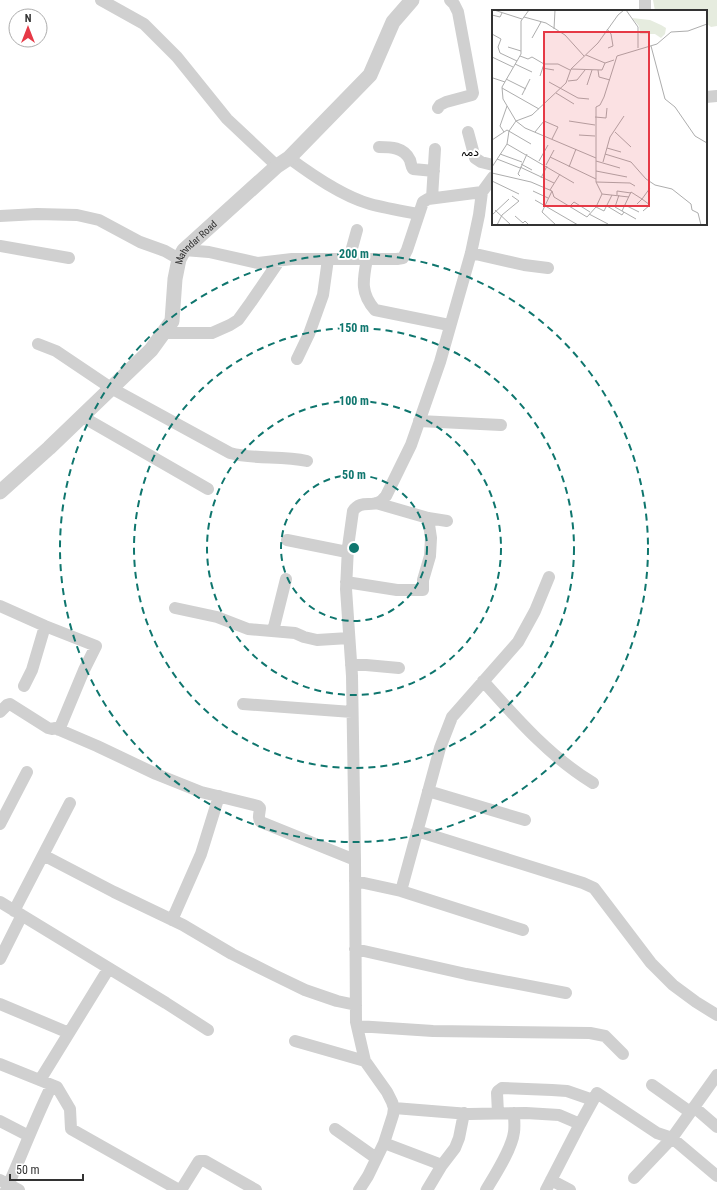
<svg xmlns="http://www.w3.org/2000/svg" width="717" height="1190" font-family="'Roboto Condensed',Vazirmatn,sans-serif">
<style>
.green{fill:#e6ecdf}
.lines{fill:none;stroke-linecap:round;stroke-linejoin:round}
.minor{stroke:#d0d0d0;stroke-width:12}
.tertiary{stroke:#d0d0d0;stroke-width:15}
.ring{fill:none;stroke:#0f766e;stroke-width:2;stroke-dasharray:7 5}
.labels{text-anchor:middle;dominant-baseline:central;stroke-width:4;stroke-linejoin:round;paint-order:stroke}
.street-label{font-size:10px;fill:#333;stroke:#fff}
.quarter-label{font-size:12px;fill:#000;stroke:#fff}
.inset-road{fill:none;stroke:#adadad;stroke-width:1}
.view{fill:#e63946;fill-opacity:0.15;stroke:#e63946;stroke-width:2}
.inset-edge{fill:none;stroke:#333;stroke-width:2}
.centre{fill:#0f766e;stroke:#fff;stroke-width:2}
.ring-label{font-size:12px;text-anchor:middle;font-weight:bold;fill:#0f766e;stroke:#fff;stroke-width:4;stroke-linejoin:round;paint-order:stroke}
</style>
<rect width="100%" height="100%" fill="#fff"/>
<path class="green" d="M653,0h64v26l-6,1 -5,-4v-12h-51z"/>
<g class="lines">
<path class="minor" d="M101,0l43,24 33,33 50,62 50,47
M645,0v11
M706,97l11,-1
M438,108l2,-3 6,-3 26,-7 1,-2 -15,-81 -4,-8 -4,-4
M468,132l7,26 6,4 12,3
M379,147c11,0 25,0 31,13 1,3 1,6 3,9l21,2
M289,158c23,17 53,38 81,46 15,4 32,7 48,10
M432,198l3,-49
M0,216l37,-2 40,1 22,5 41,22 25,9 14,8
M0,246l69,12
M184,250l25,2 49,11 34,-4h105l6,-1 4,-8 16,-48 5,-3 54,-7
M471,253l53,12 24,3
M349,259l8,-29
M367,259c-4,21 -7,34 8,51l74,15
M163,333h49l18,-8 8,-5 13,-18 28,-41
M38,344l18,7 55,37 119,65c25,7 51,2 77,8
M297,359l12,-25 14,-39 5,-36
M81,416l127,73
M419,421l82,4
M376,503l52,15 19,3
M287,540l60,12
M346,582l51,8h26v-10l7,-24 1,-18 -3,-20
M0,606l45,20 51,20 -12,24 -25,60
M175,608l42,9 31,12 47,4 9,4 13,3 32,-2
M273,631l13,-52
M351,665h15l33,3
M483,681c33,37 67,76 110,102
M24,686l8,-16 13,-44
M243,704l109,8
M0,712l7,-7 3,-1 38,24 4,1 3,-1 42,18 59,28 45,18 57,14 2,2c0,4 -3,11 1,14l94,38
M428,791l97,29
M0,824l27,-52
M417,831l166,52 11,5 57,75 22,22 23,17 21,13
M43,855l71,37 69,33 49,29 42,21 31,15 32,11 19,4
M355,881l46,10 122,39
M401,891l39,-143 12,-31 66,-75 17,-31 14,-34
M0,902l166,101 42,27
M14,911l56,-108
M172,920l29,-66 18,-58
M355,949l111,25 100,19
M0,959l22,-44
M0,1004l69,29
M357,1026l76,5 157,2 15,3 18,18
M295,1041l70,20
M0,1064l57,23 13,22 1,20 108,61
M40,1080l69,-112
M652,1085l38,27
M694,1107l23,20
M394,1108l75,6 57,-1 33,2 21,9
M498,1113l-1,-20 1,-2 4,-3 50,2 15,1 26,9
M0,1121l29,15
M335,1129l41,29
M384,1143l58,22
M634,1178l38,-40 45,38
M0,1180l19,10
M551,1180l19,10
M6,1190c16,-35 29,-71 46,-105
M181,1190l18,-29h6l51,29
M359,1190l9,-14 16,-33 9,-28 1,-7 -2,-6 -5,-10 -22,-31 -9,-39 -1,-162 -3,-184 -6,-87 2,-42 5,-36c8,-12 19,-3 28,-10 2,-1 3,-4 5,-5l25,-51 29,-83 31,-109 8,-38 3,-23 11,-15
M427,1190l15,-25 13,-17 4,-10 5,-25
M486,1190c9,-15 26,-41 28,-58 1,-6 0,-13 0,-19
M546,1190l34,-66 17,-31 60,40 15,5 45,-63"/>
<path class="tertiary" id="s1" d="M0,492l49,-44 102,-98 21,-29 3,-42 4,-20 5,-9 93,-84 12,-8 81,-83 23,-53 19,-22"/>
</g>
<g class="ring">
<circle cx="354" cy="548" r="73"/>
<circle cx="354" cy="548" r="147"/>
<circle cx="354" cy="548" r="220"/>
<circle cx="354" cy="548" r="294"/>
</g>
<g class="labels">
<g class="street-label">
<text stroke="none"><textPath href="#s1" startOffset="329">Mahndar Road</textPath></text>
</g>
<g class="quarter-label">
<text x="470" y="152">دمہ</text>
</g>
</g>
<g transform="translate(492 10)">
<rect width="215" height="215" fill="#fff"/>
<path d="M140,8l18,2 11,5 5,3 -1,6 -4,4 -6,-4h-15l-1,-8z" fill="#e6ecdf"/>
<path class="inset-road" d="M2,0l28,9M37,0l-8,11v33l-19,33 1,12 13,22 9,7 71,30M134,0l12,17v21M0,5l8,2 2,-4M32,7l22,6 19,12 19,21M62,19l1,-19M115,19l4,5 2,12 -5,2M0,24l9,5 -3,8 2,6 17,8M40,28l9,-16M159,36l14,53 10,8 20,29 12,7M16,37l13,4M94,45l19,8 9,-3M28,46l8,3 4,-2 12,7h14l12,6M0,47l21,10M23,54l17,8M50,58l12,2M79,59l31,1 3,-7M106,60l1,7 11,3M48,66l4,-12M1,68l12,4M14,69l20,10M76,71l9,-1 8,-10M57,72l29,16 11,1M95,75l5,-15M10,78l37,21M64,83l18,11M30,85l8,-16M103,107l11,1 1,-10M77,111l26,4M12,122l-4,-6 7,-20M43,122l9,-11 14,6 -6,12M123,122l16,15M87,125l16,1M0,130l15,-10 24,14M15,134l67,39M115,138l14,4M8,144l22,8M113,144l26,8 15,17 9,6 17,4 19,15 1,6 6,3 3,12M58,147l46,22M5,149l23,9M47,151l9,-16M104,151l24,7M111,152l7,-25 14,-21M29,154l11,6M54,155l8,-15M0,157l15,-23 2,-13 7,-10 16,-6 34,-32 5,-14 27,-26 20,-28 6,-5M28,157l34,16M77,157l7,-18M104,161l31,6M0,163l39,9 21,9 2,6 33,20 9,-10 6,-13 -6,-12v-75l4,-2 4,-8 13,-41 40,-12 14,-12 17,-1 19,-7M28,166l-2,-2 9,-20M49,168l6,-12M0,171l27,13M104,172l34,1 5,3M58,180l10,-16M41,181l15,7M60,181l-10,21 14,13M110,184l27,3M125,185v-4l14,2M127,185l-4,12 21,12M43,190l43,25M145,194l5,-5 8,6 -7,6M133,195l14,7M78,196l4,-4 16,10M115,196l15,9 2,-3M104,197l8,4 8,-16M3,200l16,15M130,201l9,-19 11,7 8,-11M97,204l19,10M0,205l17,-16M23,206l8,7 2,-2 4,4M5,215l5,-10 17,-14 -7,-5"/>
<path class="view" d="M52,22h105v174h-105z"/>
<rect width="215" height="215" class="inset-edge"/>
</g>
<circle cx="354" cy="548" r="6" class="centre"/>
<g class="ring-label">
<text x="354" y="258">200 m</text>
<text x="354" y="332">150 m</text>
<text x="354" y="405">100 m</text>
<text x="354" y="479">50 m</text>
</g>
<g transform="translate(28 28)"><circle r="19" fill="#ffffff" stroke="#adadad"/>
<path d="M0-3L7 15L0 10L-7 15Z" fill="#e63946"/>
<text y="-6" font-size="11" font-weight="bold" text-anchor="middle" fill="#333333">N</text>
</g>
<path d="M10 1174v6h73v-6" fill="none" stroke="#333333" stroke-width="2"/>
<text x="16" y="1174" font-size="12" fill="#333333" stroke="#ffffff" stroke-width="3" paint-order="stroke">50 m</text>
</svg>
